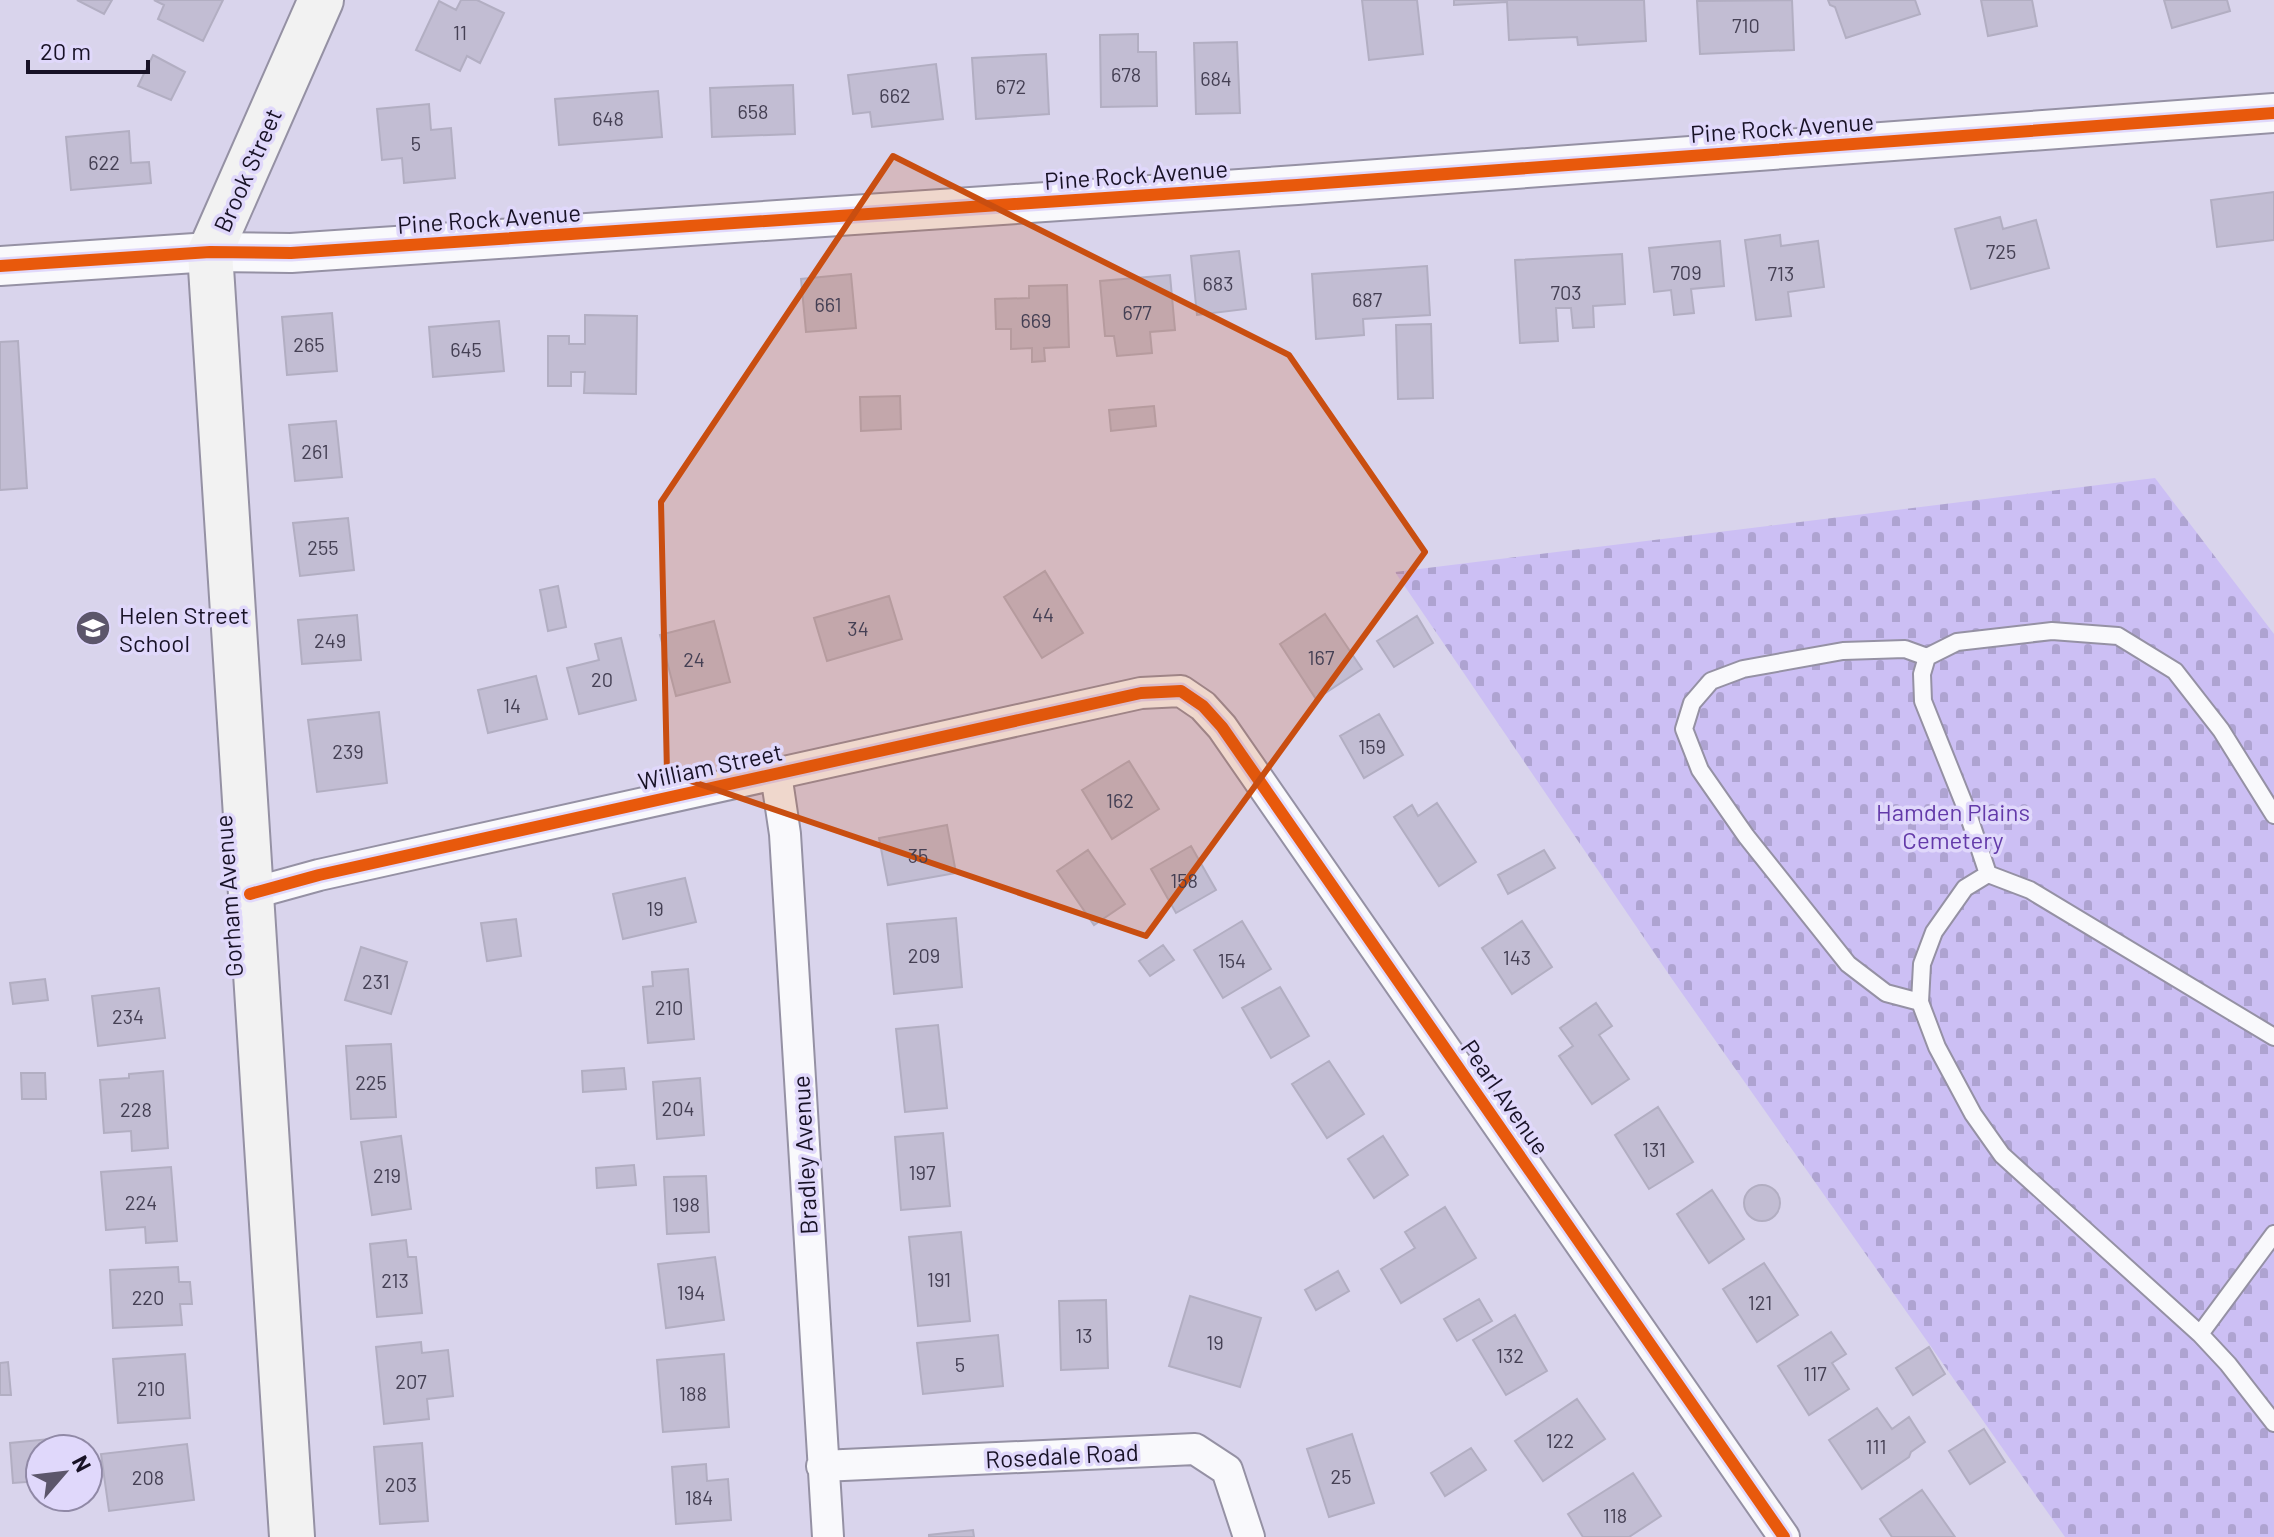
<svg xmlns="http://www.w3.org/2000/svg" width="2274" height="1537" font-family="Barlow,sans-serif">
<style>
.cemetery{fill:url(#cemetery-stones)}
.building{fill:#c2bdd3;stroke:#b2aec2;stroke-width:2}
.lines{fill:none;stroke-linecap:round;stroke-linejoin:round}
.service-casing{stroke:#9591a4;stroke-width:20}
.minor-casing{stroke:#9591a4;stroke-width:34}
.tertiary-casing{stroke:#9591a4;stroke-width:42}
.secondary-casing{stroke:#9591a4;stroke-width:48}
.service{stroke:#f9f9fc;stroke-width:16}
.minor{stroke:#f9f9fc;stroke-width:30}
.tertiary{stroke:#f9f9fc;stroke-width:38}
.secondary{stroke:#f2f2f2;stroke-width:44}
.cycleway-casing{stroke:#e0d8fb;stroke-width:17}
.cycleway{stroke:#e8590c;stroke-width:12}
.marked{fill:#c94e10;fill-opacity:0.2;stroke:#c94e10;stroke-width:6;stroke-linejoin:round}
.labels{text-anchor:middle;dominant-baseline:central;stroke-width:7;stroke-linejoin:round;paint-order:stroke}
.number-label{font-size:20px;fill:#454054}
.street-label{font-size:24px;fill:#181226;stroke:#e0d8fb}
.poi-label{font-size:24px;fill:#181226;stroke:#e0d8fb;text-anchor:start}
.park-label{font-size:24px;fill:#633aa9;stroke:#e0d8fb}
</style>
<defs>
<pattern id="cemetery-stones" width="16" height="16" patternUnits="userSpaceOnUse" patternTransform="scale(2)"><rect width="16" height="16" fill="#ccbff4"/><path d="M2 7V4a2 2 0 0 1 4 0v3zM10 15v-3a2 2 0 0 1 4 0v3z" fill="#aea3d1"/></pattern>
</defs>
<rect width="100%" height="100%" fill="#d9d4ec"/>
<path class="cemetery" d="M2155,478l119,156v903h-209l-393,-558 -277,-407z"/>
<path class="building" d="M77,0h35l-8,14z
M154,0h69l-20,41 -45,-22 6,-14z
M461,0h16l27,13 -24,50 -13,-7 -7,15 -44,-21 23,-49 17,9z
M1362,0h55l6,54 -54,6z
M1454,0h190l2,41 -68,4 -1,-8 -68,3 -2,-38 -53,3z
M1792,0l2,50 -94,4 -3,-53z
M1828,0h87l5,14 -74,24 -11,-31 -5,-2z
M1981,0h51l5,26 -49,10z
M2164,0h63l3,11 -58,17z
M1138,34v18h18l1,54 -56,1 -1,-72z
M1237,42l3,71 -44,1 -2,-71z
M1046,54l3,60 -73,5 -4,-61z
M153,55l32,17 -14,28 -33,-14z
M936,64l7,55 -71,8 -2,-15 -17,2 -5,-39z
M793,85l2,49 -83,3 -2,-49z
M658,91l4,46 -103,8 -4,-46z
M429,104l2,26 20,-2 4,50 -51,5 -2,-25 -20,2 -5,-51z
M129,131l2,32 18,-1 2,21 -80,7 -5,-53z
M2274,192v48l-57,7 -6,-47z
M2000,217l3,12 33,-9 13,48 -78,21 -16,-60z
M1780,235l1,11 37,-5 6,46 -36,5 3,24 -35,4 -11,-80z
M1720,241l4,45 -33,3 3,24 -20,2 -3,-25 -17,2 -5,-44z
M1239,251l7,58 -49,6 -6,-59z
M1622,254l3,50 -32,2 1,21 -21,1 -2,-20h-15l2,33 -38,2 -5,-83z
M1427,266l3,49 -67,4 1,16 -48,4 -4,-65z
M851,274l5,54 -50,4 -5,-53z
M1170,275l5,55 -25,2 2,21 -35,3 -3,-20h-9l-5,-55z
M1067,285l2,62 -25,1 1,13 -13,1v-14l-21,1v-20h-15l-1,-30 34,-1v-12z
M332,313l5,58 -50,4 -5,-58z
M585,315l52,1 -1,78 -52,-1 1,-21h-14v14h-23v-50h21v8h16z
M499,321l5,50 -71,6 -4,-50z
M1431,324l2,74 -35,1 -2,-74z
M18,341l9,147 -27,2v-148z
M900,396l1,33 -40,2 -1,-34z
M1154,406l2,20 -45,5 -2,-21z
M336,421l6,56 -47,4 -6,-56z
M348,518l6,52 -54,6 -7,-53z
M1045,571l38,62 -41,25 -38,-61z
M558,586l8,41 -18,4 -8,-41z
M889,596l13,43 -75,22 -13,-43z
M1325,614l37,55 -46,30 -36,-55z
M357,615l4,45 -59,4 -4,-44z
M1417,616l16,27 -39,24 -17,-26z
M714,621l16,61 -54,14 -16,-61z
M621,638l15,62 -57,14 -12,-46 32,-8 -4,-16z
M536,676l11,43 -59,14 -10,-43z
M379,712l8,71 -70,9 -9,-72z
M1379,714l24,41 -39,23 -24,-42z
M1129,761l30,48 -47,30 -30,-49z
M1437,803l39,59 -37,24 -45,-69 18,-12 6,11z
M947,825l9,48 -68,12 -9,-47z
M1191,846l25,44 -40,23 -25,-44z
M1088,850l37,54 -31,21 -37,-54z
M1544,850l11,18 -47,26 -10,-19z
M685,878l11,44 -73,17 -10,-45z
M956,918l6,69 -68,7 -7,-70z
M516,919l5,37 -34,5 -6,-38z
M1242,921l29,48 -48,29 -29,-48z
M1522,921l30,46 -40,27 -30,-46z
M1163,945l11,15 -24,16 -11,-15z
M361,947l46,15 -16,52 -46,-14z
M688,969l6,70 -46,4 -5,-56 10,-1 -1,-14z
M45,979l3,21 -35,4 -3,-21z
M1280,987l29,49 -38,22 -29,-50z
M159,988l6,50 -67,8 -6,-50z
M1596,1003l16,23 -13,9 30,44 -37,25 -33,-48 14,-10 -13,-18z
M938,1025l9,83 -42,4 -9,-83z
M391,1044l5,73 -45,2 -5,-73z
M1329,1061l35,53 -37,24 -35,-54z
M624,1068l2,21 -43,3 -1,-21z
M163,1071l5,77 -36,3 -1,-20 -27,2 -4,-53 29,-2v-4z
M21,1073h24l1,26h-24z
M700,1078l4,57 -47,4 -4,-57z
M1658,1107l35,55 -44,27 -34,-54z
M943,1133l7,73 -49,4 -6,-73z
M401,1136l10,73 -39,6 -11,-73z
M1383,1136l25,39 -34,23 -26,-39z
M634,1165l2,20 -39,3 -1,-20z
M171,1167l6,74 -31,2 -1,-16 -39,3 -5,-58z
M706,1176l3,56 -42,2 -3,-57z
M1744 1203a18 18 0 1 1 36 0a18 18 0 1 1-36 0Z
M1712,1190l32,49 -35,24 -32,-49z
M1445,1207l31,51 -75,45 -20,-34 34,-21 -10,-16z
M961,1232l9,89 -52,5 -9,-89z
M406,1240l2,17h8l6,56 -45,4 -7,-73z
M715,1257l9,63 -58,8 -8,-64z
M1764,1263l34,52 -41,27 -34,-53z
M178,1267l1,15h11l2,22h-12l2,21 -69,3 -3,-58z
M1338,1271l11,20 -33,19 -11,-20z
M1190,1296l71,22 -21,69 -71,-21z
M1479,1299l13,22 -35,20 -13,-22z
M1106,1300l2,68 -47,2 -2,-69z
M1515,1315l32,56 -41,24 -33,-55z
M1831,1332l15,22 -14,9 17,26 -40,26 -31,-49z
M998,1335l5,51 -80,8 -6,-51z
M421,1342l1,11 26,-3 5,46 -26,3 2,20 -45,5 -8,-77z
M1929,1347l16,27 -32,21 -17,-27z
M185,1354l5,64 -72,5 -5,-64z
M724,1354l5,73 -66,5 -6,-72z
M8,1362l3,33h-11v-32z
M1577,1399l28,40 -62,42 -28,-40z
M1877,1408l15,21 17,-12 16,25 -14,10 -2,5 -47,32 -33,-49z
M1984,1429l21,33 -35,22 -21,-33z
M1352,1434l22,69 -45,14 -22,-68z
M60,1438l2,11h-22v32l-27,2 -3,-40z
M422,1443l6,78 -48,3 -6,-77z
M187,1444l7,56 -85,11 -8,-57z
M1471,1448l15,22 -41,26 -14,-23z
M706,1464l1,17 21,-2 3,41 -55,4 -4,-57z
M1633,1473l28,43 -32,21h-46l-15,-23z
M1922,1490l33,47h-63l-12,-18z
M973,1530l1,7h-45v-2z"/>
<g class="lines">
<g class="service-casing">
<path id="service" d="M1988,874l-21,-63 -44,-110 -1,-27 5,-17 30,-15 95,-11 66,5 57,35 46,59 53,85
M1920,1002l-34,-9 -38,-29 -102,-128 -46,-66 -16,-41 8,-26 19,-22 32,-12 100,-18 62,-2 22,8
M2274,1037l-244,-147 -42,-16 -23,14 -31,44 -12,32 -2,38 17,45 36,67 29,41 198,179 28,30 46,59
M2200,1334l74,-100"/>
</g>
<g class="minor-casing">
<path id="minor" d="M776,774l9,60 43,703
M250,894l69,-19 822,-182 40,-2 22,15 19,21 562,810
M822,1466l373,-17 32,21 22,67"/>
</g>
<g class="tertiary-casing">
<path id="tertiary" d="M0,266l210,-14 81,1 1006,-68 977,-72"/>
</g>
<g class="secondary-casing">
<path id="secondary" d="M292,1537l-82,-1285 111,-252"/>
</g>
<use href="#service" class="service"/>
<use href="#minor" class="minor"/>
<use href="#tertiary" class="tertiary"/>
<use href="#secondary" class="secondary"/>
<g class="cycleway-casing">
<path id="cycleway" d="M0,266l210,-14 81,1 1006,-68 977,-72
M250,894l69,-19 822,-182 40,-2 22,15 19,21 562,810"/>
</g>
<use href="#cycleway" class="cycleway"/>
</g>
<path class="marked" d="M893,156l396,199 136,197 -279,384 -479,-163 -6,-271z"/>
<defs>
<g id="school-disc" transform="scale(1.8)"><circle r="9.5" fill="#5c566b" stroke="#e0d8fb"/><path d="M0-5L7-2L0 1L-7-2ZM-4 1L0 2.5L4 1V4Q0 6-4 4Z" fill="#fff"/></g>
</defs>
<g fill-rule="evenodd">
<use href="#school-disc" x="93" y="628"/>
</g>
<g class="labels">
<g class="number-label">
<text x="1746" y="25">710</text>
<text x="460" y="32">11</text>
<text x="1126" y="74">678</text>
<text x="1216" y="78">684</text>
<text x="1011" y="86">672</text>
<text x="895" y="95">662</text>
<text x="753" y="111">658</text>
<text x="608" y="118">648</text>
<text x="416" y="143">5</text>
<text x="104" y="162">622</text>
<text x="2001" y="251">725</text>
<text x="1686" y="272">709</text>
<text x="1781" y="273">713</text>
<text x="1218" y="283">683</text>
<text x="1566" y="292">703</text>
<text x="1367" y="299">687</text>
<text x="828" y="304">661</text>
<text x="1137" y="312">677</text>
<text x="1036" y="320">669</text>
<text x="309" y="344">265</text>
<text x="466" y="349">645</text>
<text x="315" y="451">261</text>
<text x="323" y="547">255</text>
<text x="1043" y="614">44</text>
<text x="858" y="628">34</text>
<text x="330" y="640">249</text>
<text x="1321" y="657">167</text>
<text x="694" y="659">24</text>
<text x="602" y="679">20</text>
<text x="512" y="705">14</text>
<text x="1372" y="746">159</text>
<text x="348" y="751">239</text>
<text x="1120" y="800">162</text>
<text x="918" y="855">35</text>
<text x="1184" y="880">158</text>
<text x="655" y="908">19</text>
<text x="924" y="955">209</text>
<text x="1517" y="957">143</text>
<text x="1232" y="960">154</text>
<text x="376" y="981">231</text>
<text x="669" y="1007">210</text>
<text x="128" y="1016">234</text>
<text x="371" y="1082">225</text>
<text x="678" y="1108">204</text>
<text x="136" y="1109">228</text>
<text x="1654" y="1149">131</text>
<text x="922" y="1172">197</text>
<text x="387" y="1175">219</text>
<text x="141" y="1202">224</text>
<text x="686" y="1204">198</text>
<text x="939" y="1279">191</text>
<text x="395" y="1280">213</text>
<text x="691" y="1292">194</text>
<text x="148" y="1297">220</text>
<text x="1760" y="1302">121</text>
<text x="1084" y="1335">13</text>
<text x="1215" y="1342">19</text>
<text x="1510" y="1355">132</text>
<text x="960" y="1364">5</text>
<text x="1815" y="1373">117</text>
<text x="411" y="1381">207</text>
<text x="151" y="1388">210</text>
<text x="693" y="1393">188</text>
<text x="1560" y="1440">122</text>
<text x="1876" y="1446">111</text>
<text x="1341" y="1476">25</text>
<text x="148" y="1477">208</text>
<text x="401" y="1484">203</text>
<text x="699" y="1497">184</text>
<text x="1615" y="1515">118</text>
</g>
<g class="street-label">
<text transform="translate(1782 127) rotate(-4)">Pine Rock Avenue</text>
<text transform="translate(247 170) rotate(-66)">Brook Street</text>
<text transform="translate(1136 174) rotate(-4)">Pine Rock Avenue</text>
<text transform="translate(489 218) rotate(-4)">Pine Rock Avenue</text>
<text transform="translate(710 766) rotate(-12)">William Street</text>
<text transform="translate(228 896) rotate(-94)">Gorham Avenue</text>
<text transform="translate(1506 1097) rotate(55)">Pearl Avenue</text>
<text transform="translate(804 1155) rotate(-93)">Bradley Avenue</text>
<text transform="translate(1062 1455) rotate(-3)">Rosedale Road</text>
</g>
<g class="poi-label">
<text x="119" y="614">Helen Street<tspan x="119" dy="28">School</tspan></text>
</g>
<g class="park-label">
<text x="1953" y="811">Hamden Plains<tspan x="1953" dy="28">Cemetery</tspan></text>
</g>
</g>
<g transform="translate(64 1473) rotate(62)"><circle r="38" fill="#e0d8fb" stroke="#9089a6" stroke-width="2"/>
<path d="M0-6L14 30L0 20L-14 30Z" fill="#5c566b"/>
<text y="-12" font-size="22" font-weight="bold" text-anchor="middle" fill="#181226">N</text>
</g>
<path d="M28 60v12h120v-12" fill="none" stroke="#181226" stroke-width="4"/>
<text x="40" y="60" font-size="24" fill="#181226" stroke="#e0d8fb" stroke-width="6" paint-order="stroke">20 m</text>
</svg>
